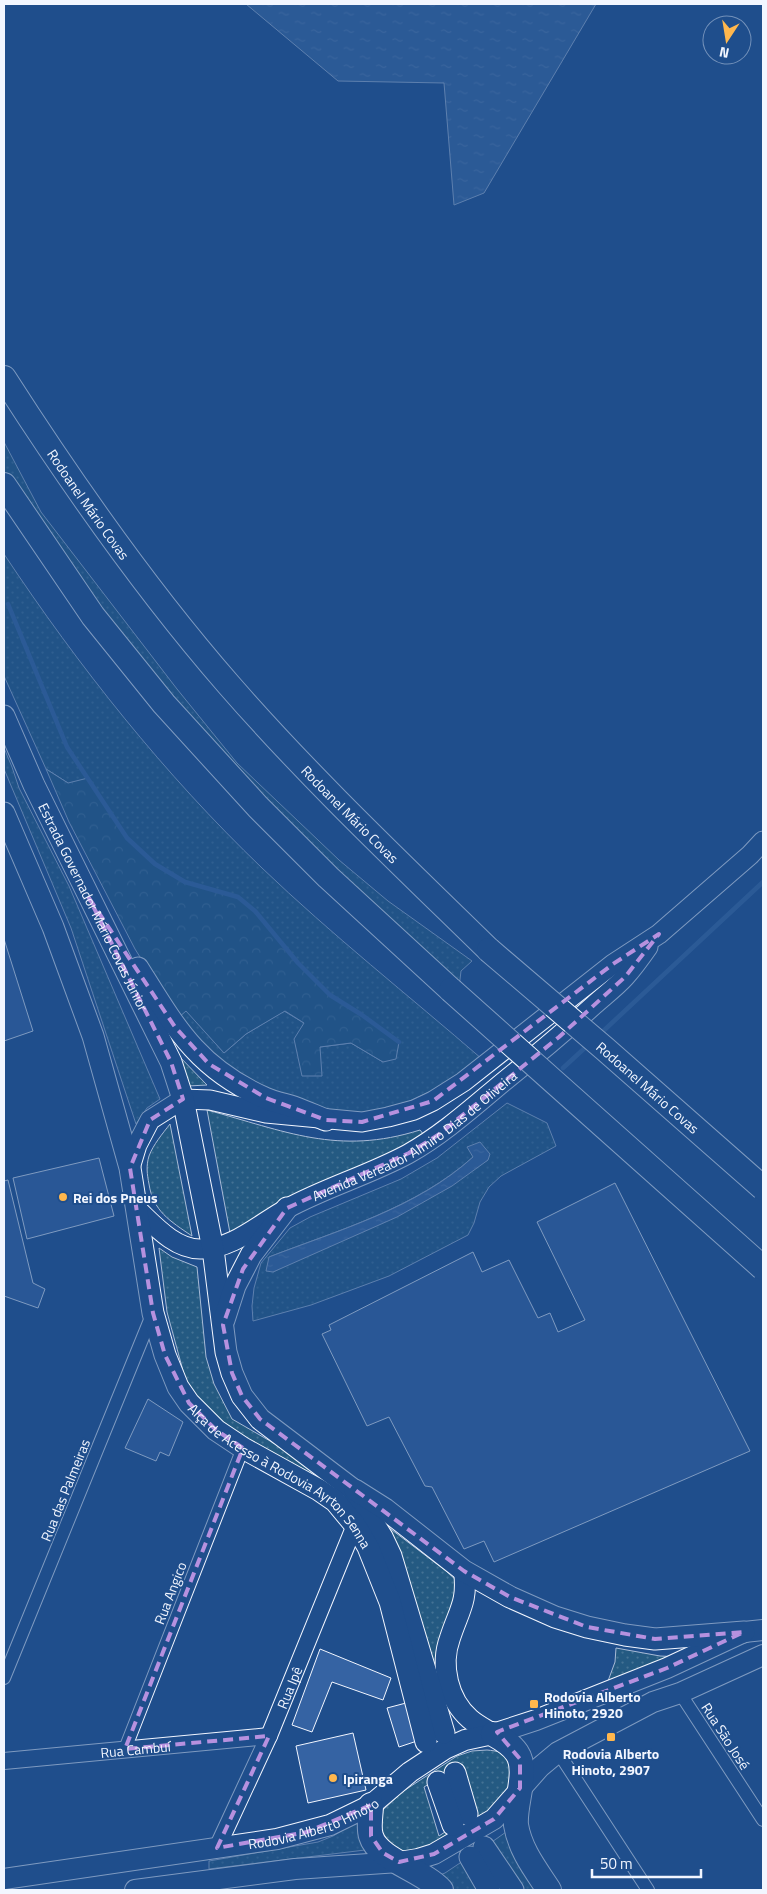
<svg xmlns="http://www.w3.org/2000/svg" width="767" height="1894" font-family="'Titillium Web',sans-serif">
<style>
.grass{fill:url(#grass-dots);stroke:#a8bbd7;fill-rule:evenodd}
.forest{fill:url(#forest-crowns);stroke:#a8bbd7}
.water{fill:url(#water-ripples);stroke:#a8bbd7}
.lines{fill:none;stroke-linecap:round;stroke-linejoin:round}
.stream{stroke:#3b69a3;stroke-width:4.5}
.building{fill:#3563a3;stroke:#f2f6ff}
.minor-casing{stroke:#f2f6ff;stroke-width:14}
.tertiary-casing{stroke:#f2f6ff;stroke-width:18}
.secondary-casing{stroke:#f2f6ff;stroke-width:21}
.primary-casing{stroke:#f2f6ff;stroke-width:22}
.trunk-casing{stroke:#f2f6ff;stroke-width:23}
.motorway-casing{stroke:#f2f6ff;stroke-width:26}
.minor{stroke:#1f4e8c;stroke-width:12}
.tertiary{stroke:#1f4e8c;stroke-width:16}
.secondary{stroke:#1f4e8c;stroke-width:19}
.primary{stroke:#1f4e8c;stroke-width:20}
.trunk{stroke:#1f4e8c;stroke-width:21}
.motorway{stroke:#1f4e8c;stroke-width:24}
.motorway-bridge-casing{stroke:#f2f6ff;stroke-width:26;stroke-linecap:butt}
.motorway-bridge{stroke:#1f4e8c;stroke-width:24}
.marked{fill:none;stroke:#b691df;stroke-width:4;stroke-dasharray:10 6;stroke-linejoin:round}
.poi-dot{fill:#ffb74d;stroke:#1f4e8c;stroke-width:2}
.labels{text-anchor:middle;dominant-baseline:central;stroke-width:4;stroke-linejoin:round;paint-order:stroke}
.street-label{font-size:14px;fill:#f2f6ff;stroke:#1f4e8c}
.poi-label{font-size:14px;font-weight:bold;fill:#f2f6ff;stroke:#1f4e8c;text-anchor:start}
</style>
<defs>
<pattern id="grass-dots" width="8" height="8" patternUnits="userSpaceOnUse" patternTransform="scale(1.25)"><rect width="8" height="8" fill="#245a82"/><path d="M2 2h.1M6 6h.1" fill="none" stroke="#447295" stroke-width="1.8" stroke-linecap="round"/></pattern>
<pattern id="forest-crowns" width="20" height="18" patternUnits="userSpaceOnUse" patternTransform="scale(1.25)"><rect width="20" height="18" fill="#245a82"/><path d="M2 6a3 3 0 1 1 6 0M12 15a3 3 0 1 1 6 0" fill="none" stroke="#447295"/></pattern>
<pattern id="water-ripples" width="26" height="14" patternUnits="userSpaceOnUse" patternTransform="scale(1.25)"><rect width="26" height="14" fill="#3b69a3"/><path d="M2 4q2-2 4 0t4 0M15 11q2-2 4 0t4 0" fill="none" stroke="#587fb1"/></pattern>
</defs>
<rect width="100%" height="100%" fill="#1f4e8c"/>
<path class="grass" d="M4,442l37,70 136,177 60,74 102,97 49,41 84,60 -11,10 -2,17 -194,-166 -261,-336z
M4,554c75,113 160,220 258,314 70,67 146,127 220,191l-40,27 -32,15 -31,10 -33,4 -30,-2 -87,-38 -51,-57 8,-8 38,43 22,-19 38,-23 20,12 16,24 31,-4 32,19 -21,-47 -32,-20 -32,-32 -60,-66 -53,-15 -30,-18 -87,-81 -22,-14 -42,-93z
M4,748l8,19 7,21 50,98 91,213 -13,9 -11,16 -65,-196 -67,-159z
M177,1054l30,31 -19,1z
M507,1103l40,20 9,23 -55,30 -12,11 -9,15 -6,21 -6,12 -79,41 -78,29 -58,16 -1,-15 2,-18 7,-25 29,-35 20,-11 91,-38 36,-21zM473,1157l15,3 -215,112 -4,-15c70,-27 147,-49 204,-100z
M207,1110c78,21 131,46 213,20l4,5 -6,7 -188,91z
M170,1124l22,112c-22,-15 -39,-25 -43,-52 -2,-10 -3,-18 0,-28 4,-11 14,-23 21,-32z
M159,1248l13,9 25,10 9,90 8,27 18,35 45,26 57,40 -2,3 -107,-60 -37,-39 -21,-77z
M388,1527l58,44 11,10 4,10 -23,85 -35,-114z
M616,1648l44,8 22,1 -74,24 7,-19z
M487,1750c10,1 17,2 24,9v27l-22,26 -77,44 -26,-6 -8,-30 5,-10 19,-18 55,-36 15,-5zM462,1764l14,47 -37,25 -15,-49z
M357,1822l2,13 6,15 -156,19v-8l109,-19 15,-6z
M506,1832l31,58h-18l-30,-46z
M463,1861l17,29h-34l-14,-12 13,-5z"/>
<path class="forest" d="M46,769l22,14 20,-5 43,64 24,22 30,18 53,15 17,14 43,52 32,32 32,20 37,27 -3,17 -13,3 -32,-19 -31,4 2,29h-20l-8,-37 10,-16 -19,-12 -39,23 -22,19 -38,-42 -8,7 -43,-69 -66,-127z"/>
<path class="water" d="M246,4h350l-112,189 -30,12 -10,-122 -106,-2z
M480,1142l10,12 -2,6 -36,26 -55,31 -124,55 -7,-1 3,-14c70,-27 148,-49 204,-100l-6,-10z"/>
<g class="lines">
<path class="stream" d="M8,604l59,143 60,91 28,26 30,18 53,15 17,14 43,52 32,32 32,20 37,27
M599,1035l164,-153
M563,1068l25,-23"/>
</g>
<path class="building" d="M4,939l29,92 -29,10z
M99,1158l15,58 -87,23 -14,-61z
M8,1180l25,103 12,6 -7,19 -34,-12v-115z
M615,1183l135,268 -256,111 -10,-21 -20,8 -32,-62 -7,-1 -36,-69 -22,9 -45,-92 9,-4 -2,-5 144,-73 9,20 27,-12 29,58 12,-5 8,19 27,-12 -48,-98z
M148,1399l35,23 -14,34 -9,-4 -4,9 -31,-13z
M320,1649l71,29 -8,22 -51,-18 -20,50 -20,-7z
M406,1703l11,38 -18,6 -12,-39z
M353,1733l13,57 -58,13 -12,-57z"/>
<g class="lines">
<g class="minor-casing">
<path id="minor" d="M4,1678l148,-363
M680,1693l83,127
M125,1749l118,-301
M558,1752l90,138"/>
</g>
<g class="tertiary-casing">
<g id="tertiary">
<path id="s1" d="M4,1761l265,-25"/>
<path id="s2" d="M217,1848l52,-112 86,-211"/>
</g>
</g>
<g class="secondary-casing">
<g id="secondary">
<path d="M130,1168l7,-23 13,-25 33,-21 27,1 56,13 96,9 26,-5 26,-7 19,-9 30,-19 150,-118 46,-30 91,-79 13,-14"/>
<path id="s3" d="M138,1210c17,16 37,39 62,39 32,1 60,-26 88,-41 39,-21 81,-33 120,-54 34,-19 64,-46 94,-71 31,-25 62,-51 92,-78 10,-9 22,-18 31,-28 8,-9 16,-20 23,-30"/>
</g>
</g>
<g class="primary-casing">
<g id="primary">
<path d="M464,1571c4,31 -5,39 -14,67 -10,27 -2,62 20,81 7,6 15,10 23,15"/>
<path id="s4" d="M4,1879l273,-40 53,-14 41,-20 39,-33 35,-23 20,-9 28,-6 43,-14 131,-52 77,-36 19,-2"/>
<path d="M135,1890l160,-21 104,-7 19,-3 16,-5 60,-35 46,-52 18,-15 95,-50 27,-9 83,-38"/>
</g>
</g>
<g class="trunk-casing">
<g id="trunk">
<path id="s5" d="M4,716l30,69 137,277 12,37 30,150 13,103 6,21 10,23 18,23 91,69 31,49 9,19 53,177"/>
<path id="s6" d="M4,813l49,114 40,109 37,132 23,145 12,42 13,32 11,16 27,27 27,18 76,42 16,11 20,24 13,22 22,55 36,140"/>
<path d="M138,968c37,59 59,100 127,130 9,4 19,6 29,9 11,4 22,9 32,13"/>
<path d="M224,1320l11,-34 16,-31 36,-47"/>
<path d="M355,1490l30,19 79,62 46,26 45,20 32,10 38,8 30,4 89,-7"/>
<path d="M455,1773l12,41"/>
<path d="M438,1782l15,43"/>
<path d="M484,1847l29,43"/>
<path d="M470,1857l19,33"/>
</g>
</g>
<g class="motorway-casing">
<g id="motorway">
<path id="s7" d="M4,378c68,106 142,212 225,307 82,94 172,179 260,265"/>
<path d="M4,485l89,131 71,88 94,103 70,70 123,113"/>
<path d="M493,1734c9,5 18,10 24,19 12,18 -3,51 -1,72 4,25 20,45 33,65"/>
<path d="M371,1805c0,9 -3,22 0,31 7,24 52,34 70,54"/>
</g>
</g>
<use href="#minor" class="minor"/>
<use href="#tertiary" class="tertiary"/>
<use href="#secondary" class="secondary"/>
<use href="#primary" class="primary"/>
<use href="#trunk" class="trunk"/>
<use href="#motorway" class="motorway"/>
<g class="motorway-bridge-casing">
<g id="motorway-bridge">
<path id="s8" d="M489,950l116,99 158,139"/>
<path d="M451,990l312,278"/>
</g>
</g>
<use href="#motorway-bridge" class="motorway-bridge"/>
</g>
<path d="M0 0H767V1894H0ZM89,898l86,129 34,37 57,34 60,22 36,2 71,-21 180,-137 46,-30 -34,43 -66,60 -121,98 -29,18 -122,55 -44,61 -20,56 9,48 10,23 18,23 204,152 46,26 77,30 68,12 89,-7 -77,36 -170,64 23,27v29l-26,31 -60,35 -35,8 -16,-9 -12,-17v-31l-64,27 -90,16 52,-112 -144,13 118,-301 -27,-18 -27,-27 -24,-48 -12,-42 -23,-145 20,-48 33,-21 -12,-37z" fill="#1f4e8c" fill-opacity=".55" fill-rule="evenodd"/>
<path class="marked" d="M89,898l86,129 34,37 57,34 60,22 36,2 71,-21 180,-137 46,-30 -34,43 -66,60 -121,98 -29,18 -122,55 -44,61 -20,56 9,48 10,23 18,23 204,152 46,26 77,30 68,12 89,-7 -77,36 -170,64 23,27v29l-26,31 -60,35 -35,8 -16,-9 -12,-17v-31l-64,27 -90,16 52,-112 -144,13 118,-301 -27,-18 -27,-27 -24,-48 -12,-42 -23,-145 20,-48 33,-21 -12,-37z"/>
<g class="poi-dot">
<circle cx="63" cy="1197" r="5"/>
<rect x="529" y="1699" width="10" height="10" rx="2.5"/>
<rect x="606" y="1732" width="10" height="10" rx="2.5"/>
<circle cx="333" cy="1778" r="5"/>
</g>
<g class="labels">
<g class="street-label">
<text stroke="none"><textPath href="#s7" startOffset="152">Rodoanel Mário Covas</textPath></text>
<text stroke="none"><textPath href="#s7" startOffset="558">Rodoanel Mário Covas</textPath></text>
<text stroke="none"><textPath href="#s5" startOffset="211">Estrada Governador Mário Covas Júnior</textPath></text>
<text stroke="none"><textPath href="#s8" startOffset="210">Rodoanel Mário Covas</textPath></text>
<text stroke="none"><textPath href="#s3" startOffset="320">Avenida Vereador Almiro Dias de Oliveira</textPath></text>
<text stroke="none"><textPath href="#s6" startOffset="740">Alça de Acesso à Rodovia Ayrton Senna</textPath></text>
<text transform="translate(65 1490) rotate(-68)">Rua das Palmeiras</text>
<text transform="translate(170 1593) rotate(-69)">Rua Angico</text>
<text stroke="none"><textPath href="#s2" startOffset="176">Rua Ipê</textPath></text>
<text transform="translate(726 1736) rotate(57)">Rua São José</text>
<text stroke="none"><textPath href="#s1" startOffset="132">Rua Cambuí</textPath></text>
<text stroke="none"><textPath href="#s4" startOffset="315">Rodovia Alberto Hinoto</textPath></text>
</g>
<g class="poi-label">
<text x="73" y="1197">Rei dos Pneus</text>
<text x="544" y="1696">Rodovia Alberto<tspan x="544" dy="16">Hinoto, 2920</tspan></text>
<text x="611" y="1753" text-anchor="middle">Rodovia Alberto<tspan x="611" dy="16">Hinoto, 2907</tspan></text>
<text x="343" y="1778">Ipiranga</text>
</g>
</g>
<rect width="767" height="1894" fill="none" stroke="#f2f6ff" stroke-width="10"/>
<g transform="translate(727 40) rotate(192)"><circle r="24" fill="#1f4e8c" stroke="#7391ba"/>
<path d="M0-4L9 19L0 12L-9 19Z" fill="#ffb74d"/>
<text y="-8" font-size="14" font-weight="bold" text-anchor="middle" fill="#f2f6ff">N</text>
</g>
<path d="M592 1869v8h109v-8" fill="none" stroke="#f2f6ff" stroke-width="2.5"/>
<text x="600" y="1869" font-size="15" fill="#f2f6ff" stroke="#1f4e8c" stroke-width="4" paint-order="stroke">50 m</text>
</svg>
